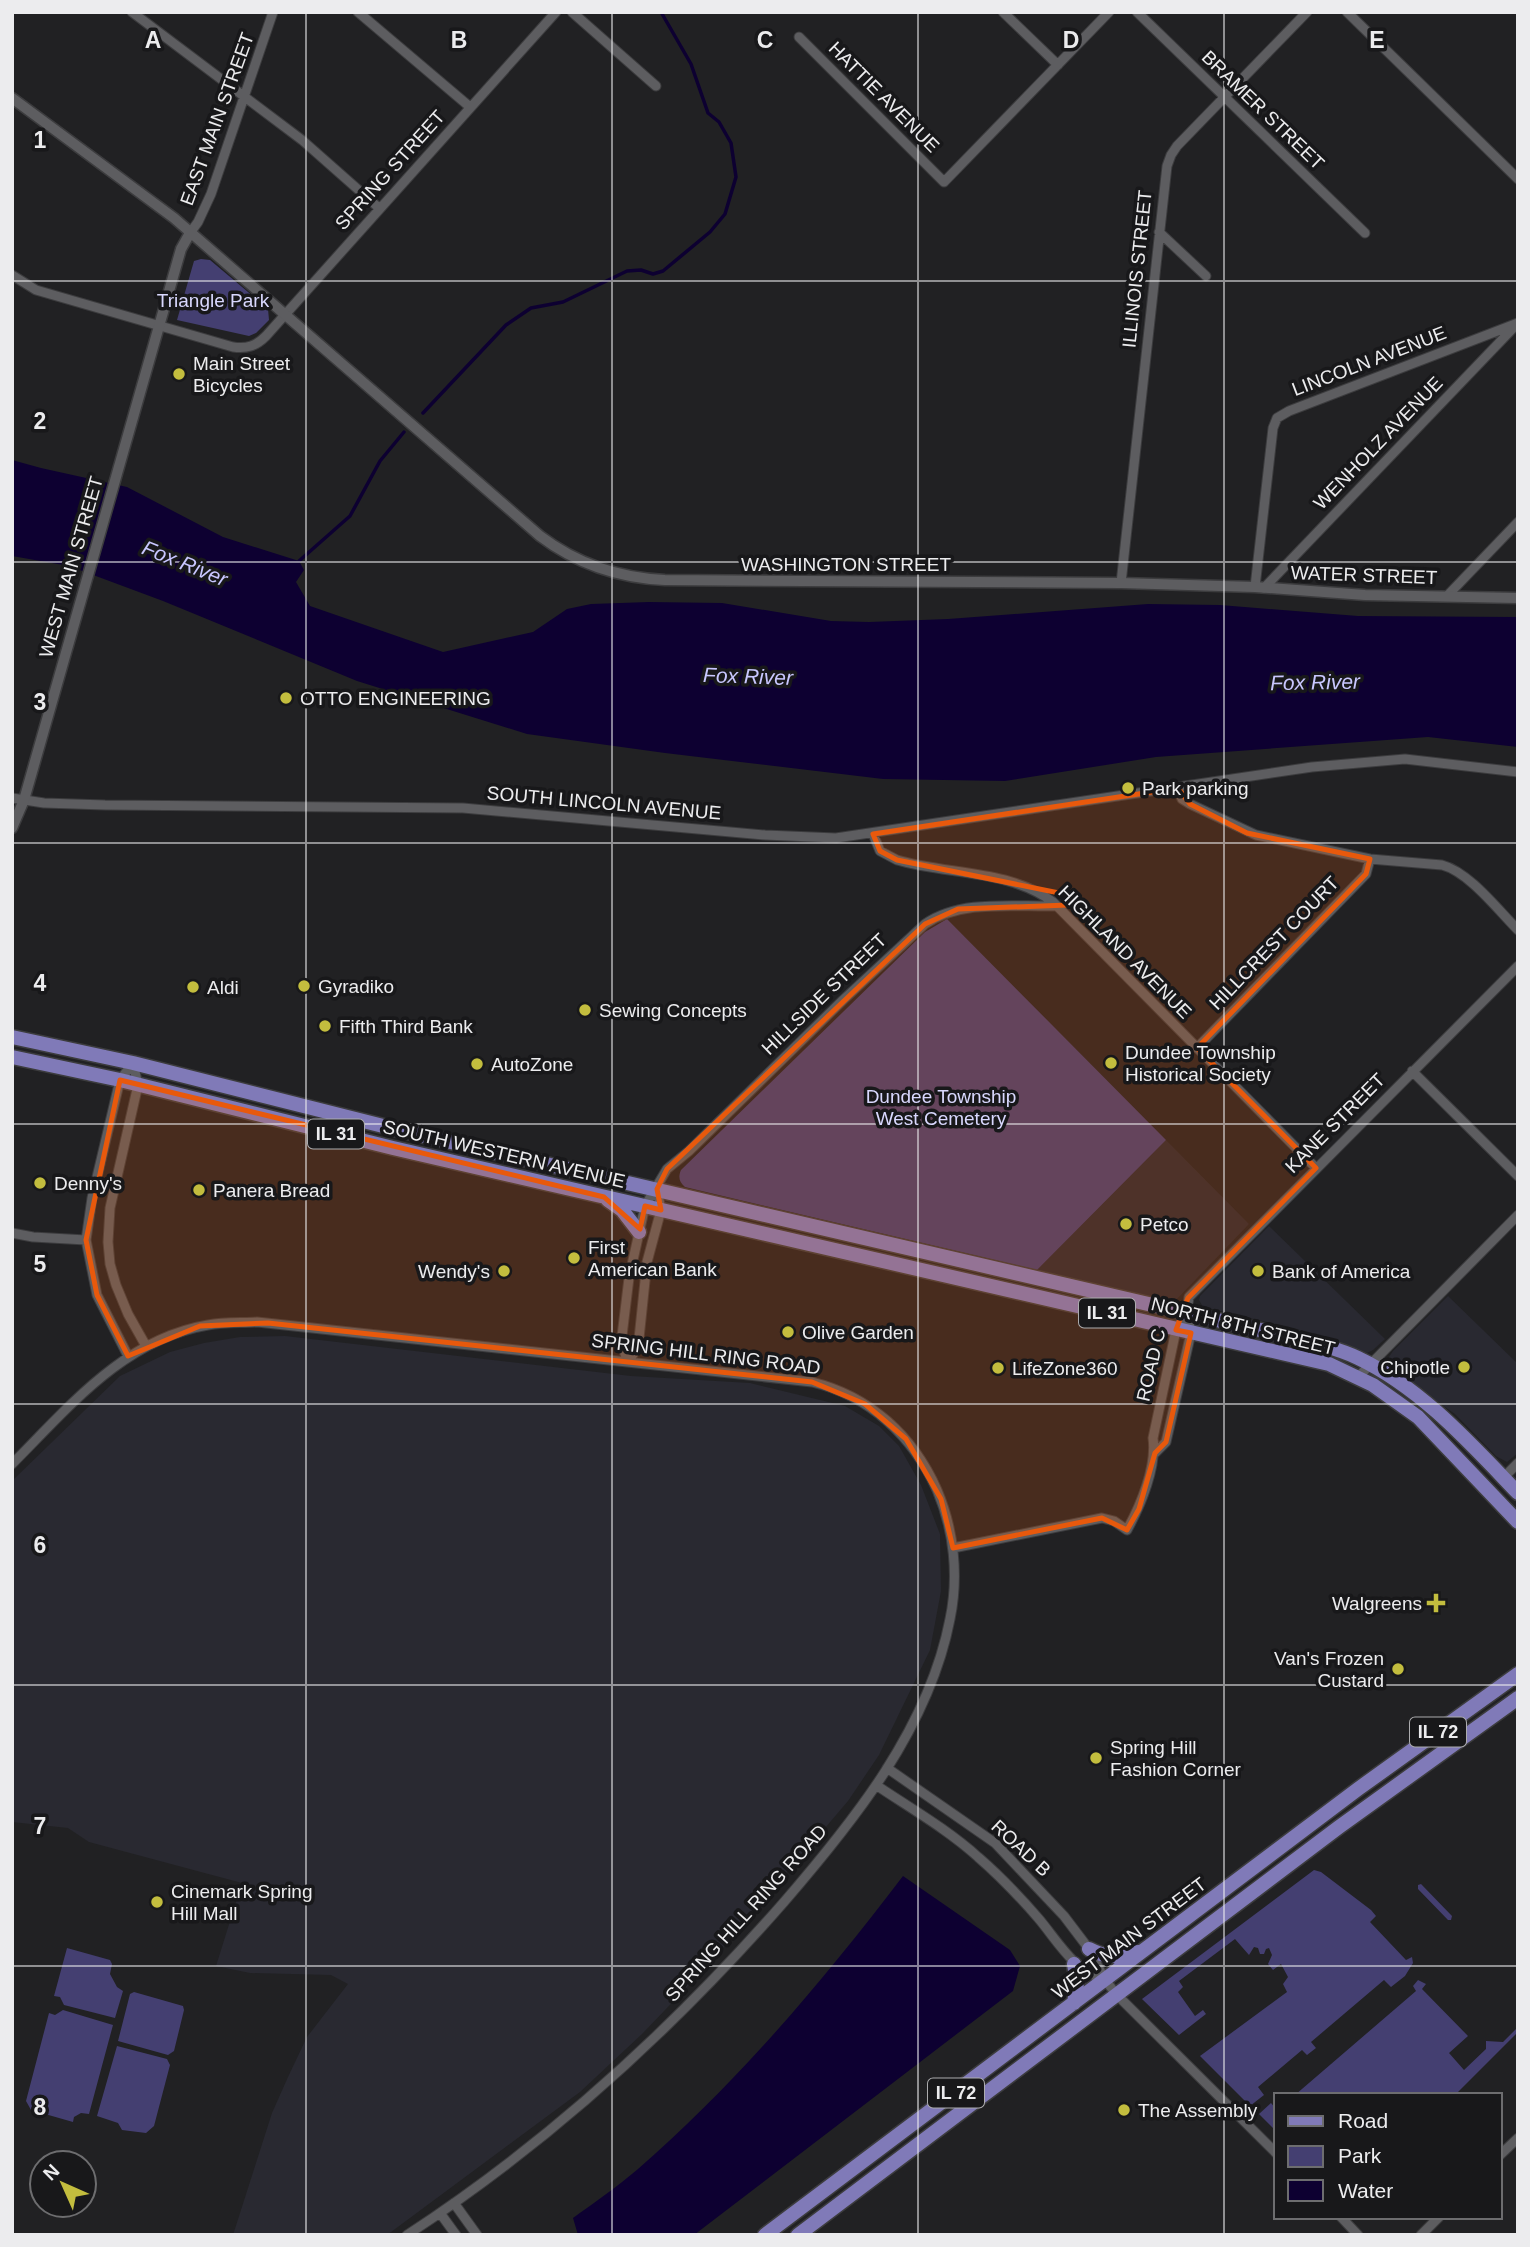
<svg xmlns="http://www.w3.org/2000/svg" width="1530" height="2247" font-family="Helvetica,sans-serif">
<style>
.built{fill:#292931}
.green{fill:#443f71}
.water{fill:#0d0031}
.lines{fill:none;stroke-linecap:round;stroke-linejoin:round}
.stream{stroke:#0d0031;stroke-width:3.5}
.minor-casing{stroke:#3c3c3e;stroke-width:11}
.tertiary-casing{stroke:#3c3c3e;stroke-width:13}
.primary-casing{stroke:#3c3c3e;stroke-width:17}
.minor{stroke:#5d5d60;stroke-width:9}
.tertiary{stroke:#5d5d60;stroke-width:10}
.primary{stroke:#807ab8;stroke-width:14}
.marked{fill:#e8590c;fill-opacity:0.2;stroke:#e8590c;stroke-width:5;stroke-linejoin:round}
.grid{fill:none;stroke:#ececee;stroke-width:2;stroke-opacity:0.55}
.poi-dot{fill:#c3bd3e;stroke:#18181a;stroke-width:2.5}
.labels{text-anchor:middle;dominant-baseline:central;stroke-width:7;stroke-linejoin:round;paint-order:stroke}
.shield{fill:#18181a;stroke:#acacae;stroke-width:2}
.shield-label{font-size:18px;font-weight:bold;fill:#ececee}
.street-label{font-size:19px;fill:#ececee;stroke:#18181a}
.park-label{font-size:19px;fill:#d9d8fe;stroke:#18181a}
.poi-label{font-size:19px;fill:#ececee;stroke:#18181a;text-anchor:start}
.water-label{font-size:21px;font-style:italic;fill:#c9c7ff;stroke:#18181a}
.grid-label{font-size:23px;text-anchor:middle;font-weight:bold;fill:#ececee;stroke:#18181a;stroke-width:7;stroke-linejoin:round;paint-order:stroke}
</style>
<rect width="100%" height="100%" fill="#212123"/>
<path class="built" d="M1166,1140l83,84 -75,78 -137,-32z
M1269,1226l116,113 -12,11 -6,3 -6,-1 -61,-22 -97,-23 -4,-7 1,-4z
M1448,1296l70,68v89l-11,9 -11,-6 -41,-42 -39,-27 -27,-24v-6l4,-6z
M285,1336l346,40 119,7 95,23 34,20 20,20 22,39 19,49 1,57 -11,59 -51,105 -31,46 -137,161 -69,72 -62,58 -193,143h-154l39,-122 16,-36 19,-40 41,-53 -17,-9 -81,-2 -34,-7 26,-83 -153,-41 -21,-14 -56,-6v-341l108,-105 50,-24 34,-9 36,-6z"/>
<path class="green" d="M201,259l9,1 58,49 1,11 -13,13 -7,3 -72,-16 17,-59z
M947,919l219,221 -129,130 -352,-83c-6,-5 -7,-10 -4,-17l244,-238z
M1314,1870l7,2 50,38 5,6 -6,6 36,38 6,-3 1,6 -8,13 -14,11 -7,-7 -73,62 5,6 -9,7 -5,-5 -44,37 6,8 -14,11 -50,-50 87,-64 -4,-8 5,-7 -7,-13 -8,6 -5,-6 4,-9 -3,-7 -3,1 -2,5h-4l-2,-6 -4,-1 -5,8 -14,-16 -56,42 4,6 -5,5 17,24 8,-6 3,4 -27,21 -37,-36z
M1421,1884l31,32 -1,4h-3l-30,-31v-4z
M67,1948l43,12 2,4 -2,10 7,13 6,4 -8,27 -51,-13 -4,-8 -6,-1z
M1418,1980l8,4 -4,5 46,47 -19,17 15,17 22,-21v-8l17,1 15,-15v5l-63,63h-160l121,-104 -3,-5z
M134,1992l49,14 1,4 -10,41 -6,4 -50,-14 12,-47z
M63,2010l50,15 -24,89 -8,-1 -7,4 -1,5 -42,-12 -5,-9 23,-88 6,2z
M117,2046l50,13 3,6 -16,61 -8,7 -24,-3 -4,-7 -21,-7z
M1271,2103l5,6v22l-17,-17z"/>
<path class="water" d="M12,460l29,8 86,19 96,50 76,24 5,9 -8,12 14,24 133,46 90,-20 34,-23 24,-5 58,-2 73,1 109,18 38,1 79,-3 200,-15 72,1 138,11 160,1v130l-90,-10 -272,20 -151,24 -122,-2 -218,-26 -138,-19 -170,-53 -194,-80 -94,-35 -57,-10z
M903,1876l107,74 10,16 -7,25 -319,244h-116l-5,-17c22,-16 44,-31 65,-49 100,-87 185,-188 265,-293z"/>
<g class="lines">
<path class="stream" d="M423,413l83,-88 25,-17 32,-6 64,-31 14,-1 12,4 10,-3 47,-39 15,-18 11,-37 -5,-34 -12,-21 -11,-9 -17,-49 -30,-52
M299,561l51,-45 30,-55 24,-29"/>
<g class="minor-casing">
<path id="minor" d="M132,12l170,128 77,68
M358,12l112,95
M572,12l84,74
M1003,12l55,53
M1137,12l228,221
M1347,12l171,167
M799,37l145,145 165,-170
M1159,232l47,44
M190,233l8,-11 13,-28 62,-182
M12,275l24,15 197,57c14,2 23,-1 33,-11l290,-324
M1121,583l46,-417 4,-11 6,-9 130,-134
M1255,587l18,-159 4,-10 12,-7 229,-88
M1264,588l253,-264
M1447,596l71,-74
M1178,788l4,11 8,5 66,31 114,24 72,6c27,7 56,45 76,65
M12,798l32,5 61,2 358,3 302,27 71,3 476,-71 93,-8 113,13
M873,834l7,17 17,9c51,15 111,9 156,42l263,266
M1197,1048l169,-174 4,-15
M133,1063l5,22 -28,123 -2,34 2,22 6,21 12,29 18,32
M1412,1071l106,105
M12,1233l21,4 53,3
M128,1356l-31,-61 -11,-55 6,-42 28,-118 13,-17
M628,1361l-7,-17 8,-66 16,-72 22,-37 22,-18 154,-151 82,-76c36,-25 89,-17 132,-18
M628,1361l10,-13 9,-86 14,-52 -4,-21
M1358,1377l160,-162
M1155,1453l11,-11 25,-109 -4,-22 2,-14 329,-331
M12,1464c57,-57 112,-125 196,-139 16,-3 33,-2 49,-3l555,60c58,14 101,54 125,108 17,40 22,86 13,129 -21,109 -96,202 -166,283 -111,127 -236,241 -377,333
M1503,1478l15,-15
M953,1548l149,-30 12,3 13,9c14,-25 30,-64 26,-92l23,-108 11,-19
M887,1768l108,75 69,73 25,33 16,31 12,15 159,158
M876,1785c34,23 71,44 102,72 22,19 42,40 61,62 20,24 34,51 66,61
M1500,2155l18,-17
M454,2203l23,32
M440,2213l16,22
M1341,2217l17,18
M1421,2235l18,-18"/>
</g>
<g class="tertiary-casing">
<path id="tertiary" d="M12,98l162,120 366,318c37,28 80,42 125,44l456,3 134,4 110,8 153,3
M12,828l12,-28 157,-551 9,-16"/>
</g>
<g class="primary-casing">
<path id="primary" d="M12,1037l121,26 266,67 913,212c16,5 32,9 46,16 63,30 112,85 160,135
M12,1057l108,23 273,68 936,216 44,21 45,32 100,105
M608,1200l14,10 17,22
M1089,1949c17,9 30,9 49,3
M1074,1964l3,19 -3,20
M765,2235l593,-446 160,-115
M798,2235l541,-408 179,-129"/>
</g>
<use href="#minor" class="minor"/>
<use href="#tertiary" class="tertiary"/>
<use href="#primary" class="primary"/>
</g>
<path class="marked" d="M1178,788l12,16 57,29 123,26 -4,15 -169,174 119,120 -128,130 -12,32 15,3 -25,109 -11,11 -16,56 -12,21 -25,-12 -149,30 -12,-49 -35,-60 -41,-35 -53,-22 -544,-59 -68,3 -72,30 -31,-61 -11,-55 34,-160 484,117 36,32 5,-23 16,4 -4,-21 10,-20 258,-245 33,-15 110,-4 1,-10 -172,-35 -17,-9 -7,-17z"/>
<path class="grid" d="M306,12v2223M612,12v2223M918,12v2223M1224,12v2223M12,281h1506M12,562h1506M12,843h1506M12,1124h1506M12,1404h1506M12,1685h1506M12,1966h1506"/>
<g class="poi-dot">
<circle cx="179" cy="374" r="7"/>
<circle cx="286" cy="698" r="7"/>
<circle cx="1128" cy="788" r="7"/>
<circle cx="304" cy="986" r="7"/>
<circle cx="193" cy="987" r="7"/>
<circle cx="585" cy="1010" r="7"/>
<circle cx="325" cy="1026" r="7"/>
<circle cx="1111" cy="1063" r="7"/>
<circle cx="477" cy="1064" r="7"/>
<circle cx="40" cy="1183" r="7"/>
<circle cx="199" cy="1190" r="7"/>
<circle cx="1126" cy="1224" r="7"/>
<circle cx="574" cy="1258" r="7"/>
<circle cx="504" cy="1271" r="7"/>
<circle cx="1258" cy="1271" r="7"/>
<circle cx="788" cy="1332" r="7"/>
<circle cx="1464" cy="1367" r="7"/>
<circle cx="998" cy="1368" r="7"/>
<path d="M1432.5 1592.5h7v7h7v7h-7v7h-7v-7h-7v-7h7z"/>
<circle cx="1398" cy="1669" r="7"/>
<circle cx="1096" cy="1758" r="7"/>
<circle cx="157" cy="1902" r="7"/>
<circle cx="1124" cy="2110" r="7"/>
</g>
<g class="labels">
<g class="shield">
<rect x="308" y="1119.5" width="56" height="29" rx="5"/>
<rect x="1079" y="1298.5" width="56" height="29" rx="5"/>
<rect x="1410" y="1717.5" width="56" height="29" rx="5"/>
<rect x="928" y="2078.5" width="56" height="29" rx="5"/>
</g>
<g class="shield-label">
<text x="336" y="1134">IL 31</text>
<text x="1107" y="1313">IL 31</text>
<text x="1438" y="1732">IL 72</text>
<text x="956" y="2093">IL 72</text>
</g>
<g class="street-label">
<text transform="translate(884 97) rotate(45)">HATTIE AVENUE</text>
<text transform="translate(1263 110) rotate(44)">BRAMER STREET</text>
<text transform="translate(217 119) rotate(-70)">EAST MAIN STREET</text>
<text transform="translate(390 170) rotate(-48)">SPRING STREET</text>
<text transform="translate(1137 269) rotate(-84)">ILLINOIS STREET</text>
<text transform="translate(1369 361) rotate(-21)">LINCOLN AVENUE</text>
<text transform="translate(1378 443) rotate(-46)">WENHOLZ AVENUE</text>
<text x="846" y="564">WASHINGTON STREET</text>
<text transform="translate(71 567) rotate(-74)">WEST MAIN STREET</text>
<text transform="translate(1364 575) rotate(2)">WATER STREET</text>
<text transform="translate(604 803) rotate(5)">SOUTH LINCOLN AVENUE</text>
<text transform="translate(1274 943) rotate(-46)">HILLCREST COURT</text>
<text transform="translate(1125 952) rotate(45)">HIGHLAND AVENUE</text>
<text transform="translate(824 994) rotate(-44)">HILLSIDE STREET</text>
<text transform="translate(1335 1123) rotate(-45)">KANE STREET</text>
<text transform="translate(504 1154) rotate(13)">SOUTH WESTERN AVENUE</text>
<text transform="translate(1243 1326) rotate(14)">NORTH 8TH STREET</text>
<text transform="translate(706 1354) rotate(7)">SPRING HILL RING ROAD</text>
<text transform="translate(1151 1365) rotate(-77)">ROAD C</text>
<text transform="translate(1021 1848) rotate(43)">ROAD B</text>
<text transform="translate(746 1913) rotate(-48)">SPRING HILL RING ROAD</text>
<text transform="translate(1129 1938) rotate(-37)">WEST MAIN STREET</text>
</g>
<g class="park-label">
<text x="213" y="300">Triangle Park</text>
<text x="941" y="1096">Dundee Township<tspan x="941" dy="22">West Cemetery</tspan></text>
</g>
<g class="poi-label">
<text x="193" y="363">Main Street<tspan x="193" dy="22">Bicycles</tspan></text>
<text x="300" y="698">OTTO ENGINEERING</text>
<text x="1142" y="788">Park parking</text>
<text x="318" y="986">Gyradiko</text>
<text x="207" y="987">Aldi</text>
<text x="599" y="1010">Sewing Concepts</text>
<text x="339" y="1026">Fifth Third Bank</text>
<text x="1125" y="1052">Dundee Township<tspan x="1125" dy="22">Historical Society</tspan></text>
<text x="491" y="1064">AutoZone</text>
<text x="54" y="1183">Denny's</text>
<text x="213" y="1190">Panera Bread</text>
<text x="1140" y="1224">Petco</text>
<text x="588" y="1247">First<tspan x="588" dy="22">American Bank</tspan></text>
<text x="490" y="1271" text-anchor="end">Wendy's</text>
<text x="1272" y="1271">Bank of America</text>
<text x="802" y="1332">Olive Garden</text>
<text x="1450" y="1367" text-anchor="end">Chipotle</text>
<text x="1012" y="1368">LifeZone360</text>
<text x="1422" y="1603" text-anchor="end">Walgreens</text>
<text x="1384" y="1658" text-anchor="end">Van's Frozen<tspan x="1384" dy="22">Custard</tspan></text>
<text x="1110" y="1747">Spring Hill<tspan x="1110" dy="22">Fashion Corner</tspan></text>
<text x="171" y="1891">Cinemark Spring<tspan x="171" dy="22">Hill Mall</tspan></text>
<text x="1138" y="2110">The Assembly</text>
</g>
<g class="water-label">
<text transform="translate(185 563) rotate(22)">Fox River</text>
<text transform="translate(748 676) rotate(2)">Fox River</text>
<text transform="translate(1315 682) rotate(-1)">Fox River</text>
</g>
</g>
<g class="grid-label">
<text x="153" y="48">A</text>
<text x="459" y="48">B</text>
<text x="765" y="48">C</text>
<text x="1071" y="48">D</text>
<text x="1377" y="48">E</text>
<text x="40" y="148">1</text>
<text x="40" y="429">2</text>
<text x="40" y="710">3</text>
<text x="40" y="991">4</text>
<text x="40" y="1272">5</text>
<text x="40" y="1553">6</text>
<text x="40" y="1834">7</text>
<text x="40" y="2115">8</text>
</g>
<rect width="1530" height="2247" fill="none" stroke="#ececee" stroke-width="28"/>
<rect x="1274" y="2093" width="228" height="126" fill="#18181a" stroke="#6d6d6f" stroke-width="2"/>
<rect x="1288" y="2116" width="35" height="10" fill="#807ab8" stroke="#6d6d6f" stroke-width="2"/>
<text x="1338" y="2128" font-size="21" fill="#ececee">Road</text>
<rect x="1288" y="2146" width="35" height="21" fill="#443f71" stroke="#6d6d6f" stroke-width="2"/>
<text x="1338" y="2163" font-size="21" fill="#ececee">Park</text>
<rect x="1288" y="2180" width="35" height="21" fill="#0d0031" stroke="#6d6d6f" stroke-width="2"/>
<text x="1338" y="2198" font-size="21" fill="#ececee">Water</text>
<g transform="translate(63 2184) rotate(315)"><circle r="33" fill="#18181a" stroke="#6d6d6f" stroke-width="2"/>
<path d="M0-5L12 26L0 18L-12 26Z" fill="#c3bd3e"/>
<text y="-10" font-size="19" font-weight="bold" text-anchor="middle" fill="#ececee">N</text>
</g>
</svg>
